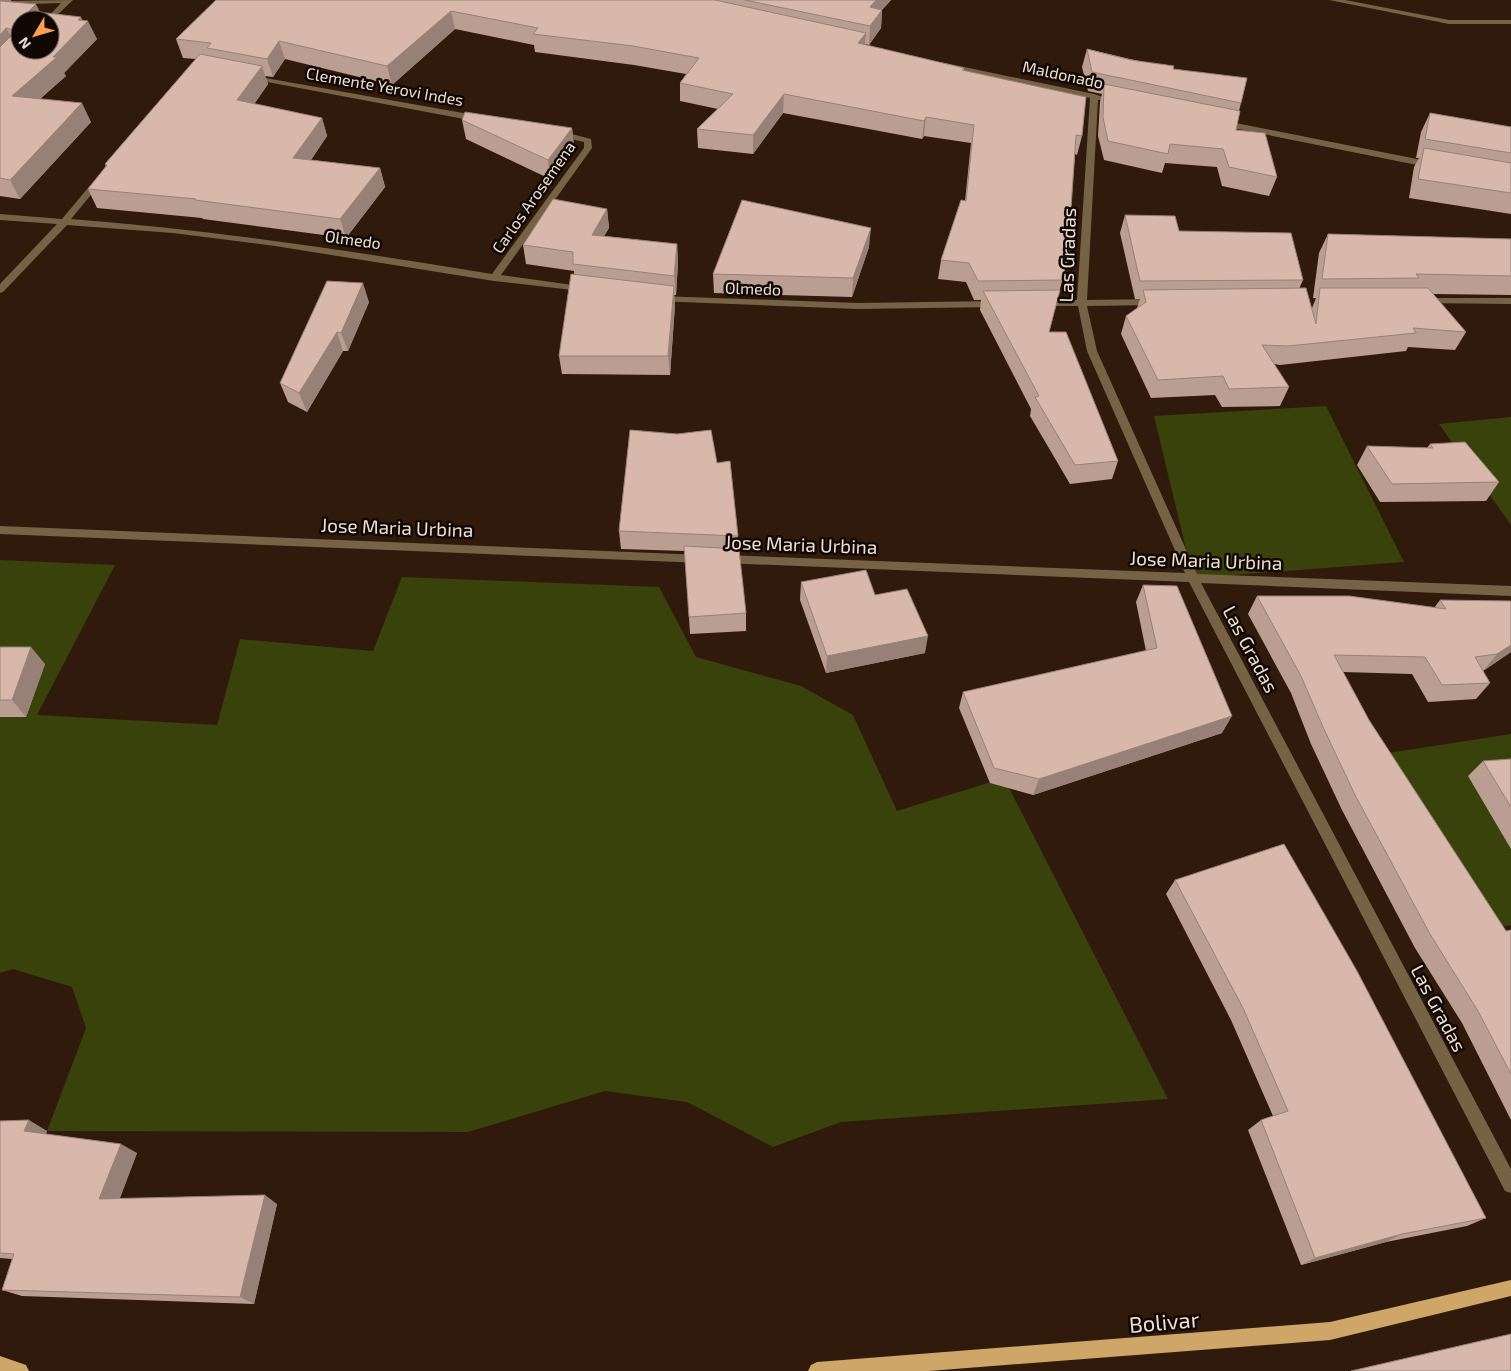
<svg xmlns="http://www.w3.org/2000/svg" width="1511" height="1371" font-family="'Exo 2',sans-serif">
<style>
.green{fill:#39420a}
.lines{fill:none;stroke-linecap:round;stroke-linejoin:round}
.minor{fill:#766346;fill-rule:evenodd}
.major{fill:#cda668;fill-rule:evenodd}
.wall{fill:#ba9e92}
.shaded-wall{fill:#978177}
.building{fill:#d8b8aa;stroke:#978177;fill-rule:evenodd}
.labels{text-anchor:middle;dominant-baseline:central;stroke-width:5;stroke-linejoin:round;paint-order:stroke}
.far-street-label{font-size:16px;fill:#eedfd6;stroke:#110803}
.street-label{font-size:19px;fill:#eedfd6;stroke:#110803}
.near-street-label{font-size:22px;fill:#eedfd6;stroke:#110803}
</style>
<rect width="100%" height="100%" fill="#301a0c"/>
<path class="green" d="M1326,406l78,156 -211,16 -39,-162z
M1511,417v108l-72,-101z
M0,560l115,5 -78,150 180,10 23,-86 133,12 29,-74 257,10 37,70 105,29 52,29 44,96 107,-33 164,321 -327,23 -68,25 -86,-45 -82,-11 -137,41 -421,-1 39,-103 -14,-41 -59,-18 -13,4z
M1511,734v191l-30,7 -112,-176z"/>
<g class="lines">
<path class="minor" d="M73,0l-23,22v-2h-5l16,-17 -61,2v-4z
M1329,0h16l104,20h62v4h-62z
M945,63l149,31 12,4 -4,2h-4l-11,200 69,-1 5,3 -5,3 -69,1 10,45 100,223 314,12v10l-310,-13 310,586v24l-6,-2 -316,-609 -465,-19 -6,-4 6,-4 461,18 -98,-222 -9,-45h-37l-5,-3 5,-3h36l13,-202 -142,-31 -4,-2z
M248,75l232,41 4,3 -4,3 -229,-43h-3z
M1221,120l211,42 4,3 -4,3 -214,-43v-4z
M556,130l35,9 1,9 -91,127 86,12 3,1v4l-96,-11 -219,-35 -102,-13 -106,-8 -64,67 -3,1v-9l57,-60 -57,-4v-6l62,5 35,-42 3,-1 4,3 -33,40c142,11 281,32 421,55l92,-126v-6l-31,-7v-4z
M659,296l199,7 138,-2 5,3 -5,3 -138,2 -202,-8v-4z
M1424,298h87v6l-90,-1v-4z
M0,526l702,29 6,4 -6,4 -702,-29z"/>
<path class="major" d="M1511,1280v16l-181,44 -401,31h-121l3,-6 6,-3 513,-40z
M0,1356l26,9 3,6h-29z"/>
</g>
<path class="wall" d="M0,0h11v2l29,10 43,8 14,19 -33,34 2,3 -26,23 51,23 -71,77 -20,-3z
M216,0h675l-9,10 -1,18 -12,17 -4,-1v1l99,23v3l118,65 -5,19 -2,-1 -4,54v38l-22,86 69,129 -6,18 -42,5 -40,-68 1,-7 -51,-99 1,-10h-7l-8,-18 -28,-3 3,-19 24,-59 6,-58 -47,-7 -2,3 -139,-26 -30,41 -55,-6 -1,-19 21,-20 -38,-8v-18l6,-9 -52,-9 -99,-13 -1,-7 -79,-16 -63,56 -107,-26 -12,18 -8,-1 3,8 -14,20 68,14 5,18 -16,24 69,8 5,19 -39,51 -143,-19 -1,-1 -105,-10 -9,-19 18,-22 -1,-3 91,-105 -13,-1 -7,-19z
M1087,49l86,20 68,34 -2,8 -3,19 41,47 -8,19 -47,-10 -5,-19 -52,-4 -3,10 -58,-13 -6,-24 2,-34 2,-8 -14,-3 -6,-24z
M1430,113l81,14v87l-102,-16 5,-31 5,-9h-3l5,-26z
M462,120l110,8 2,19 -24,32 -84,-40z
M607,209l2,19 -5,8 73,8 1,19 -2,32h-2l1,10 -5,70 -108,-1 -3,-18 15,-82v-3l-48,-7 -3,-19z
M1125,215l54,16 124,49 -4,9 13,19 4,-10h-3l6,-45 9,-19 183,5v56l-78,-1 33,38 -11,18 -47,-3 -2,4 -126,14 -6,-1 15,23 -9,19 -58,1 -7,-12 -64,3 -30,-64 5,-18 11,-8 3,-9h-5l-15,-66z
M869,247l-17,50 -138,-4 -1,-19z
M369,302l-21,49h-5l-36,61 -19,-10 -8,-19z
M1430,444l69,38 -13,19 -106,1 -23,-37 10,-19 60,2z
M717,463l21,73v12l8,65v18l-56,3 -5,-83 -64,-2 -2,-18z
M801,582l74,13 50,58 -99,20 -26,-73z
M1143,585l79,148 -189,62 -43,-12 -31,-75 4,-16 183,-41 -10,-49z
M1257,596l177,12 6,-8 71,52 -28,19 7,12 -14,16 -48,3 -16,-28 -69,-2 26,48 137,211 5,-1v190l-49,-97 -47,-75 -73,-138 -31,-66 -20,-51 -43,-79z
M0,647l45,17 -19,53h-26z
M1511,759v90l-43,-73 15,-15z
M1175,880l311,338 -19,8 -81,16 -85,23 -53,-135 13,-10 12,-4 -42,-96 -65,-126z
M0,1121l47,10 -1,3 91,19 -17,45 157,6 -23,100 -232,-8 -20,-6 10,-31 -12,-1z"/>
<path class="shaded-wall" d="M0,0h11l3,6 -14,9z
M876,0h15l-23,25 2,-18z
M36,4l8,16 -15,-9z
M882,10l-1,18 -12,17 1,-19z
M451,11l4,18 -63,56 -5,-19z
M81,17l4,8 3,-4 9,18 -33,34 2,3 -45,38 -9,-18 41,-39 25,-37z
M6,28l10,19 -16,16v-28z
M866,33l-2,18 -6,-8z
M279,41l6,18 -12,18 -6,-18z
M262,66l6,18 -24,35 -7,-19z
M784,94l-1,19 -30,41v-19z
M82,103l9,19 -71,77 -10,-19z
M926,117l-2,19 -2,3 2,-18z
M322,118l5,18 -28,41 -6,-19z
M572,128l2,19 -24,32 -2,-19z
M380,168l5,19 -39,51 -6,-19z
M607,209l2,19 -15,25 -2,-18z
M871,228l-2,19 -17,50 1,-19z
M677,244l1,19 -2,32 -2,-19z
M363,283l6,19 -21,49 -7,-18z
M674,286l1,19 -5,70 -2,-19z
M337,332l6,19 -36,61 -8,-19z
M928,636l-3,17 -99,20 1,-17z
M1511,645v7l-28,19 14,-17z
M31,647l14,17 -19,53 -14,-17z
M1232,716l-10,17 -189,62 6,-16z
M29,1120l18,11 -5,9 -18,-9z
M121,1144l16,9 -21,54 -17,-8z
M265,1195l12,9 -23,100 -14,-7z
M1402,1234l-16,8 -85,23 14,-7z"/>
<path class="building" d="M216,0h499l151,33 -8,10 106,25 -2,2 124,27 -4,39 -6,-1 -5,73 4,1 -4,37 -9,34 -84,1 -9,-18 -28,-3 20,-60 5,1 8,-76 -48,-8 -2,4 -140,-27 -31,41 -56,-6 36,-35 -53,-11 19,-25 -66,-12 -100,-12 5,-6 -87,-17 -64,55 -108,-25 -12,18 -60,-11 4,-5 -35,-4z
M745,0h131l-6,7 12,3 -12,16z
M0,1l36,3 -7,7 52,6 -3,3 10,1 -35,36h4l-45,39 70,7 -72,77 -10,-2v-131l16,-16 -10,-3 -6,7zM20,20h30v30h-30z
M1087,49l44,11 43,6 -1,3 74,9 -6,25 -149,-31z
M200,54l62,12 -25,34 85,18 -29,40 87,10 -40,51 -145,-19 1,-1 -108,-10 19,-24 -2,-1z
M1104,84l136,27 -4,19 29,3 12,44 -48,-10 -6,-18 -53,-5 -2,10 -60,-13 -5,-24z
M465,112l107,16 -24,32 -86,-40z
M1430,113l81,14v26l-86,-14z
M1424,148l87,15v30l-93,-14z
M553,199l54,10 -15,26 85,9 -3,32 -101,-12v-12l-50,-7z
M742,200l129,28 -18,50 -140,-4z
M1125,215l50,1 4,15 112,2 12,47 -163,1z
M1328,234l183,5v37l-95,-2 3,4 -97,1z
M571,274l103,12 -6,70h-109z
M327,281l36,2 -22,50 -4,-1 -38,61 -19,-10z
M1306,288l10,36 4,-36h108l38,44 -53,-4 3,5 -128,13 -26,-1 27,42 -60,2 -6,-13 -65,4 -32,-64 20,-14 -3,-12z
M1060,290l-11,42h17l52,129 -43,4 -40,-68 4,-1 -56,-105z
M630,430l47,4 34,-4 6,33 13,-2 8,75 -119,-5z
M1465,442l34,40 -107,2 -25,-38 66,2 -3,-4z
M684,546l55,3 7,64 -57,4z
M866,570l9,25 32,-6 21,47 -101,20 -26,-74z
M1143,585l34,1 55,130 -193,63 -45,-11 -31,-76 194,-44z
M1257,596h92l97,13 -6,-9 71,1v44l-14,9 -22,3 15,26 -48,2 -17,-28 -91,-2 35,65 137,211 5,-1v144l-33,-63 -48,-77 -75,-139 -32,-68 -22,-51z
M0,647h31l-19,53h-12z
M1511,759v48l-28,-46z
M1284,844l73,127 129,247 -84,16 -87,24 -54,-138 27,-9 -45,-103 -68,-128z
M29,1120l-5,11 97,13 -22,55 166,-4 -25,102 -238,-7 12,-36 -14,-1v-132z
M1511,1334v37h-160z"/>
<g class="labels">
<g class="far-street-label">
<text transform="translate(1063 74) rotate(12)">Maldonado</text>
<text transform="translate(385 86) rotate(10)">Clemente Yerovi Indes</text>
<text transform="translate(533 197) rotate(-55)">Carlos Arosemena</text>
<text transform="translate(353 239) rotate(8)">Olmedo</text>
<text transform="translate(753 288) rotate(2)">Olmedo</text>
</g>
<g class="street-label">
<text transform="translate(1067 255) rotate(-88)">Las Gradas</text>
<text transform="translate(397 527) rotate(2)">Jose Maria Urbina</text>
<text transform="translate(801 544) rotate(2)">Jose Maria Urbina</text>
<text transform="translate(1206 560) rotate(2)">Jose Maria Urbina</text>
<text transform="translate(1251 649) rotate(62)">Las Gradas</text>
<text transform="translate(1439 1008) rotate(62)">Las Gradas</text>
</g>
<g class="near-street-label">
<text transform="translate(1164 1321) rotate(-5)">Bolivar</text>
</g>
</g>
<g transform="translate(35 35) rotate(232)"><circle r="24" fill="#110803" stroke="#695e57"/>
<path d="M0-4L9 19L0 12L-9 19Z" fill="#f99f4d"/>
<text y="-8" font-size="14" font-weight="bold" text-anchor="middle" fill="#eedfd6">N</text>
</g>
</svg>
